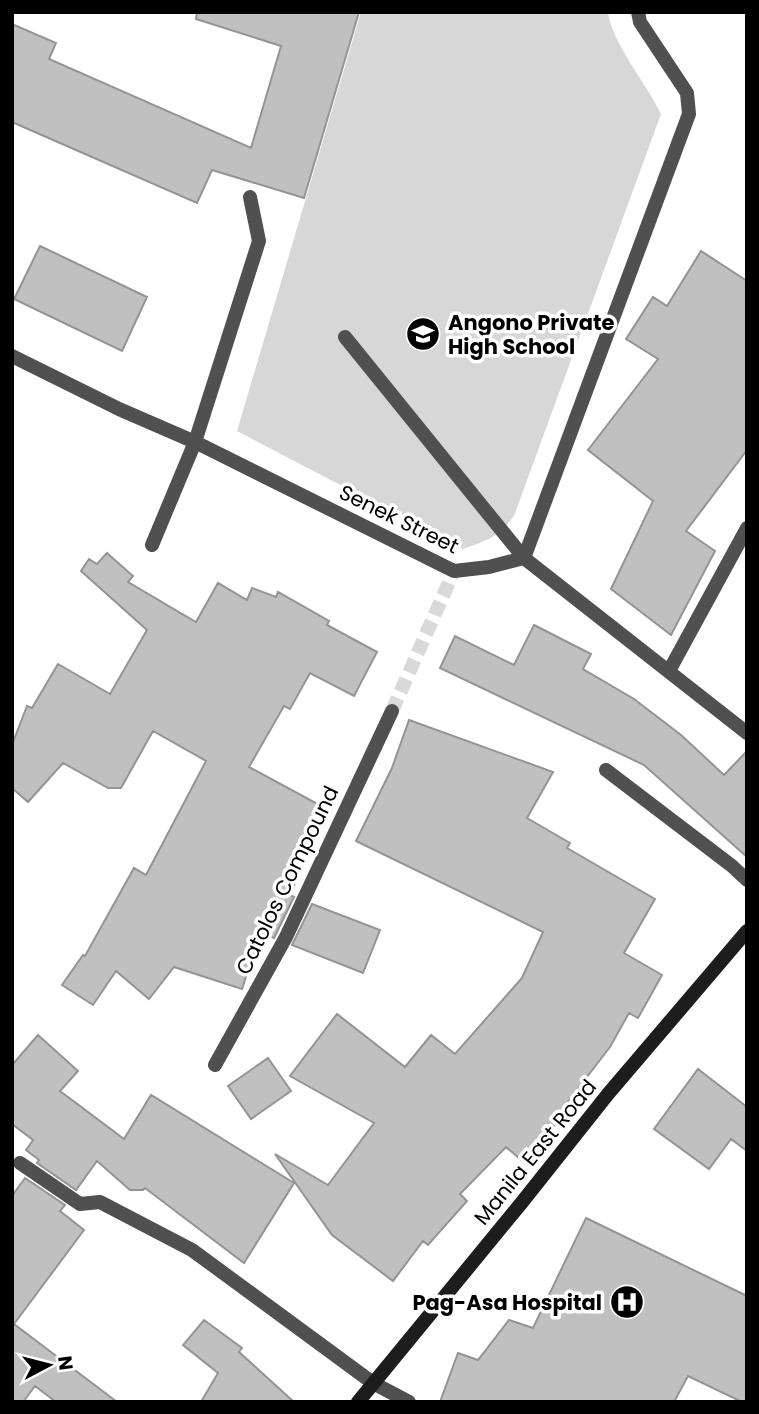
<svg xmlns="http://www.w3.org/2000/svg" width="759" height="1414" font-family="Poppins,sans-serif">
<style>
.green{fill:#d7d7d7}
.building{fill:#c0c0c0;stroke:#949494;stroke-width:2}
.lines{fill:none;stroke-linecap:round;stroke-linejoin:round}
.street-tunnel{stroke:#d9d9d9;stroke-width:14;stroke-dasharray:14 7;stroke-linecap:butt}
.lane{stroke:#505050;stroke-width:14}
.street{stroke:#505050;stroke-width:14}
.secondary{stroke:#1d1d1d;stroke-width:14}
.labels{text-anchor:middle;dominant-baseline:central;stroke-width:7;stroke-linejoin:round;paint-order:stroke}
.poi-label{font-size:21px;font-weight:bold;fill:#000;stroke:#fff;text-anchor:start}
.street-label{font-size:21px;fill:#000;stroke:#fff}
</style>
<rect width="100%" height="100%" fill="#fff"/>
<path class="green" d="M361,12h247c4,31 38,71 53,102l-147,402c-14,20 -27,25 -51,33l-226,-118z"/>
<path class="building" d="M197,12h162l-55,186 -92,-28 -15,33 -185,-81v-98l44,19 -7,16 202,89 30,-102 -85,-27z
M40,246l107,51 -25,54 -108,-52z
M701,251l46,30v169l-61,81 29,20 -44,84 -60,-46 42,-88 -65,-51 70,-91 -32,-20 27,-42 14,9z
M107,553l26,23 -5,6 68,40 22,-39 29,17 5,-12 24,9 2,-5 51,29 -2,4 50,27 -23,44 -44,-23 -20,36 -6,-3 -35,61 76,41 -35,87 4,2 -20,41 -14,-5 -18,56 -68,-22 -25,32 -33,-28 -23,34 -31,-20 21,-30 2,1 49,-88 12,7 60,-114 -53,-30 -32,57h-13l-45,-25 -35,39 -16,-14v-43l15,-39 5,2 26,-44 52,30 37,-64 -66,-59 8,-12 8,5z
M534,625l57,29 -8,15 51,30 47,36 43,40 23,-24v106l-103,-92 -204,-97 15,-32 59,29z
M409,720l144,52 -26,46 43,25 -3,5 88,51 -31,54 38,22 -24,43 -9,-5 -19,34 -50,65 3,3 -38,48 -19,-16 -46,47 7,7 -39,44 -5,-4 -30,40 -61,-46 -57,-81 53,31 46,-62 -84,-47 47,-62 68,53 26,-32 24,19 67,-76 21,-46 -187,-91 36,-73z
M312,904l68,26 -17,43 -71,-28z
M38,1035l40,36 -18,20 64,48 27,-44 143,88 -50,80 -99,-75 -2,2h-13l-33,-29 -21,29 -39,-27 2,-3 -13,-10 7,-10 -21,-16v-59z
M268,1058l23,33 -40,28 -23,-33z
M698,1069l49,38v44l-16,-12 -22,30 -55,-40z
M25,1178l40,27 -5,6 24,19 -70,94 103,78h-61l-21,-16 -12,16h-11v-206z
M586,1218l161,78v106h-5l-54,-26 -14,26h-234l18,-49 20,7 31,-40 24,8z
M204,1320l38,28 -3,4 55,50h-93l17,-29 -35,-28z"/>
<g class="lines">
<path class="street-tunnel" d="M392,711l62,-140"/>
<path class="lane" d="M345,337l179,221
M152,545l43,-103
M606,770l126,96 15,14
M373,1383l36,19"/>
<path class="street" d="M12,356l107,53 76,33 259,129 35,-4 35,-9
M195,442l64,-201 -9,-44
M524,558l165,-444 -2,-21 -47,-71 -2,-10
M524,558l223,175
M669,671l78,-143
M215,1065l71,-128 106,-226
M20,1163l60,41 20,-2 92,48 181,133"/>
<path class="secondary" d="M358,1402l165,-201 85,-107 139,-163"/>
</g>
<defs>
<g id="school-disc" transform="scale(1.75)"><circle r="9.5" fill="#000" stroke="#fff"/><path d="M0-5L7-2L0 1L-7-2ZM-4 1L0 2.5L4 1V4Q0 6-4 4Z" fill="#fff"/></g>
<g id="hospital-disc" transform="scale(1.75)"><circle r="9.5" fill="#000" stroke="#fff"/><path d="M-5-5h3v3.5h4V-5h3V5h-3V1.5h-4V5h-3Z" fill="#fff"/></g>
</defs>
<g fill-rule="evenodd">
<use href="#school-disc" x="423" y="334"/>
<use href="#hospital-disc" x="627" y="1302"/>
</g>
<g class="labels">
<g class="poi-label">
<text x="448" y="322">Angono Private<tspan x="448" dy="24">High School</tspan></text>
<text x="602" y="1302" text-anchor="end">Pag-Asa Hospital</text>
</g>
<g class="street-label">
<text transform="translate(399 519) rotate(26)">Senek Street</text>
<text transform="translate(287 880) rotate(-64)">Catolos Compound</text>
<text transform="translate(535 1152) rotate(-51)">Manila East Road</text>
</g>
</g>
<rect width="759" height="1414" fill="none" stroke="#000000" stroke-width="28"/>
<g transform="translate(49 1365) rotate(83)" stroke="#ffffff" stroke-width="5" paint-order="stroke">
<path d="M0-5L12 26L0 18L-12 26Z" fill="#000000"/>
<text y="-10" font-size="19" font-weight="bold" text-anchor="middle" fill="#000000">N</text>
</g>
</svg>
